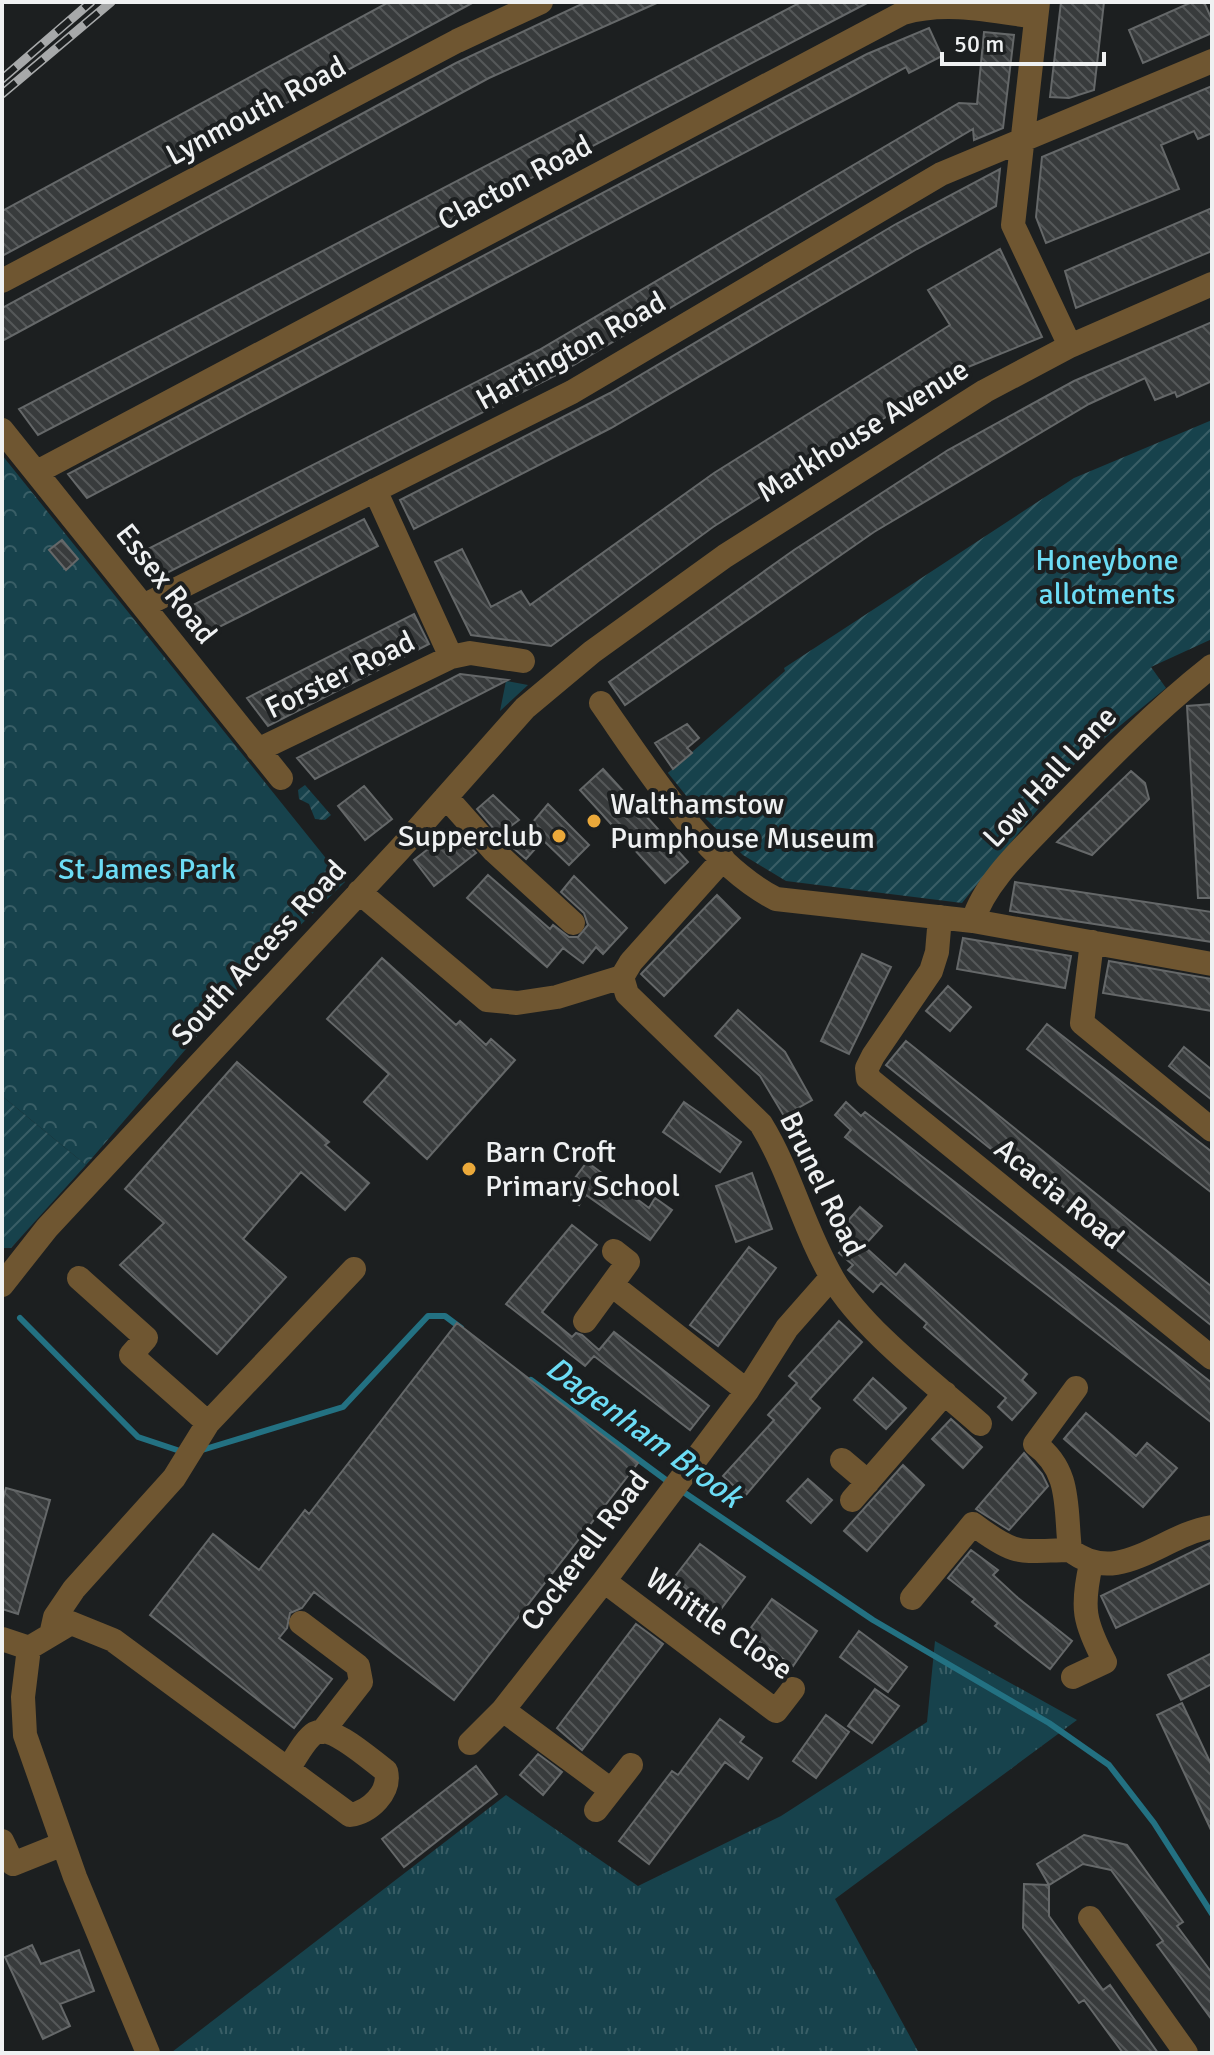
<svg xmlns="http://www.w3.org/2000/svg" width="1214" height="2055" font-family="Signika,sans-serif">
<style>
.grass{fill:url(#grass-tufts)}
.park{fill:url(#park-crowns)}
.garden{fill:url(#garden-furrows)}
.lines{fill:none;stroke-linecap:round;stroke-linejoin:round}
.stream{stroke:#237182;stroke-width:6}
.building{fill:url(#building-back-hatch);stroke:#656869;stroke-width:2}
.minor{stroke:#6f5631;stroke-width:24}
.rail-casing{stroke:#a7a9aa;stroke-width:9}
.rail{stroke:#1c1f20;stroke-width:6;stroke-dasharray:18;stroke-linecap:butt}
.poi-dot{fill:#eba93a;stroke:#1c1f20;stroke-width:3}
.labels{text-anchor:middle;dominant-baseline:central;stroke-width:8;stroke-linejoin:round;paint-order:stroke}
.street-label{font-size:30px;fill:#eff1f2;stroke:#1c1f20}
.park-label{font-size:30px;fill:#6cdcf5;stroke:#1c1f20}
.poi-label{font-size:30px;fill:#eff1f2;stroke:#1c1f20;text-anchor:start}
.water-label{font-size:32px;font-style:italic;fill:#6cdcf5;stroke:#1c1f20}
</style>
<defs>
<pattern id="grass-tufts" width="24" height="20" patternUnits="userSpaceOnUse" patternTransform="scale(2)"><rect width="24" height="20" fill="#17424c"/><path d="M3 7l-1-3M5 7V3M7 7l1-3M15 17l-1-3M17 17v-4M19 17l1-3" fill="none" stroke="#395e66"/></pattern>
<pattern id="park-crowns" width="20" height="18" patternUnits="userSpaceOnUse" patternTransform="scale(2)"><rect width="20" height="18" fill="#17424c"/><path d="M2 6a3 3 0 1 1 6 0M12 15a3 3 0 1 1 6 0" fill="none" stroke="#395e66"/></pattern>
<pattern id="garden-furrows" width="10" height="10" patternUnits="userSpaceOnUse" patternTransform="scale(2)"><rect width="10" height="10" fill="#17424c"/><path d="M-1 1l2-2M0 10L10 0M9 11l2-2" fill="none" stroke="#395e66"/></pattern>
<pattern id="building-back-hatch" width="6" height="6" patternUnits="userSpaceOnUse" patternTransform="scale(2)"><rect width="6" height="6" fill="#383b3c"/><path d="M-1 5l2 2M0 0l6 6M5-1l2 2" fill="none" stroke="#555859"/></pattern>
</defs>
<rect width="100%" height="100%" fill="#1c1f20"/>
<path class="grass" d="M506,681l22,4 -28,26z
M935,1641l142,79 -242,179 84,154 -747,-1 334,-257 132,91 143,-70 146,-94z"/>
<path class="park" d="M2,455l343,427 -91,88 -168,195 -84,-69z"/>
<path class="garden" d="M1212,420v219l-61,28 15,21 -89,73 -115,142 -176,-22 -43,-26 -43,-42 -32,-40 117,-102 -1,-3 290,-190z
M305,785l26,30 -6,5 -10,-1 -6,-15 -10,-5 -1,-9z
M2,1096l84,69 -75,83h-9z"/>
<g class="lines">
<path class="stream" d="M20,1318l118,119 45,15
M531,1380l139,103
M202,1450l141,-43 85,-91h17l16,12
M679,1489l194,131 176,103 60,42 45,58 58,91"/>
</g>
<path class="building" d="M389,2h85l-472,254v-45z
M586,2h73l-170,76 -487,263v-33l454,-245z
M801,2h68l-831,433 -19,-26z
M1061,2h43l-10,88 -25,8 -19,-1z
M1192,2h12l8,18v13l-69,30 -14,-33z
M929,28l13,28 -33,17 -3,-6 -52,28 -767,403 -19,-24 799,-420z
M984,32l30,3 -11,93 -29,12 -1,-11 -413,244 -407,207 -19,-24 405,-206 420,-247 18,1z
M1212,86v47l-14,6 -4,-8 -33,14 18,44 -133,54 -10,-26 6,-60z
M1000,169l-4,37 -79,43 -306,179 -197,101 -14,-29 210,-107 286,-169z
M1212,208v43l-136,57 -11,-37z
M1000,249l42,88 -74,30 -95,58 -160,102 -162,119 -80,-11 -36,-73 27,-13 29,58 30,-16 9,14 184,-132 236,-148 -22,-35z
M1212,322v59l-35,16 -2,-5 -20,8 -10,-22 -56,26 -215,128 -249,173 -16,-23 185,-132 154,-100 126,-69z
M364,519l14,27 -129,66 -50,25 -20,-25z
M62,540l16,19 -12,11 -17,-20z
M414,614l15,30 -161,82 -21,-28z
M460,674l48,6 -193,99 -18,-21z
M1212,704v194h-14l-11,-192z
M687,724l12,14 -12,10 5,5 -19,16 -18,-26z
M603,769l85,93 -23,21 -85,-93z
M1131,771l14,12 4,16 -57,56 -35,-13z
M364,786l28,33 -27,21 -27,-34z
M493,795l26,25 -20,15 -22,-26z
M548,804l41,41 -20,20 -26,-25 -17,19 -14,-12z
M454,829l22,24 -42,33 -20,-26z
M488,875l62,54 3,-4 16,12h9l10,-12 -4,-12 -23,-21 13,-16 53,52 -24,26 -7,-7 -13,16 -20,-15 -16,19 -80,-69z
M1015,882l197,30v30l-202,-31z
M717,895l23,23 -76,78 -23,-22z
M963,938l108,18 -6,32 -108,-19z
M862,954l29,13 -42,87 -28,-13z
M382,958l74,67 4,-4 26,24 5,-6 24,21 -88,99 -63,-57 25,-28 -62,-55z
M1109,961l103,18v32l-109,-18z
M948,986l23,21 -21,24 -24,-20z
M738,1010l47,42 27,48 -28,16 -24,-40 -45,-40z
M1047,1024l165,128v41l-185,-144z
M906,1041l306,246v39l-326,-261z
M1184,1047l28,23v30l-43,-34z
M237,1062l92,80 -4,3 44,38 -24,27 -44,-38 -58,67 43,38 -69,77 -97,-89 44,-42 -39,-34z
M684,1102l57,40 -21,30 -57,-40z
M846,1102l15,14 4,-4 347,271v40l-367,-286 6,-7 -16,-15z
M587,1162l62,46 6,-10 17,12 -22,30 -64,-45 -7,10 -16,-11z
M752,1173l20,56 -36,13 -20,-56z
M860,1207l22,19 -18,20 32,29 9,-11 122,110 -5,6 14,13 -24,27 -14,-13 8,-9 -82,-71 3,-4 -46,-40 -8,9 -25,-22 5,-5 -14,-12 11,-12 -11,-10z
M572,1225l25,20 -55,67 30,25 4,-4 6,2 17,15 15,-18 95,74 -19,24 -96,-74 -9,10 -79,-62z
M749,1247l27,21 -58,78 -28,-21z
M839,1321l23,21 -52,57 10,9 -75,88 -22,-20 51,-56 -6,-5 29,-32 -8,-7z
M457,1323l181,140 -184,237 -140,-108 -12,16 -12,5 -3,15 -8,10 53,41 -38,49 -144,-113 63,-81 46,36 46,-60 4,4z
M873,1378l33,30 -20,21 -32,-29z
M1086,1413l50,43 11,-13 30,25 -34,39 -79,-68z
M951,1419l31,28 -19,21 -31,-29z
M1024,1453l18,21 6,12 -39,44 -33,-21z
M903,1465l21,20 -57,66 -23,-20z
M808,1479l24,21 -21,23 -24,-22z
M6,1488l44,12 -32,114 -16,-5v-106z
M1212,1542v40l-96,46 -15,-32z
M700,1544l45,33 -27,36 -45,-34z
M971,1550l27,20 -5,5 25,23 54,43 -22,28 -55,-43 3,-3 -26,-21 3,-3 -27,-21z
M772,1599l45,32 -24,35 -46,-33z
M636,1624l27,20 -81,106 -25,-22z
M859,1631l48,36 -19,25 -48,-35z
M1212,1653v31l-31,16 -13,-25z
M875,1689l24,17 -27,37 -24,-17z
M1182,1703l30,63v66l-55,-117z
M826,1715l23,17 -33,46 -23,-17z
M720,1719l24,18 -4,5 22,16 -14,21 -23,-17 -76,102 -30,-23 53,-70 6,4z
M538,1754l24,18 -19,23 -23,-20z
M476,1766l21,28 -93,73 -22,-28z
M1084,1835l43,10 56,77 -6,4 35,47v47l-55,-75 6,-4 -52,-71 -28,-6 -34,21 -12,-21z
M1024,1884l25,1v31l54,74 7,-5 48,68h-35l-39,-53 -5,3 -56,-75z
M32,1945l9,19 38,-14 15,41 -34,13 10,22 -27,13 -38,-82z"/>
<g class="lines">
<path class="minor" d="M1038,2l-25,223 57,121
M2,281l455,-240 84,-39
M2,430l279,348
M37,472l866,-459c43,-13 90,-2 133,4
M375,490l76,167
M143,606l429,-214 369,-218 271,-113
M601,703c44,63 105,161 175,196l197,22 239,43
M258,750l193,-93 19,-4 53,8
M446,797l48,54 79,72
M723,859l-92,103 -9,15 5,17 134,130c30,49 43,106 72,155 30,51 102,105 147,145
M359,892l128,108 30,3 40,-6 65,-20
M940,917l-3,35 -6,19 -58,85 -6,12 1,10 344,280
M973,921c12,-40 53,-76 82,-107 50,-52 100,-103 157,-148
M1092,942l-10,81 130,107
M79,1278l67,60 -15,17 77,68
M2,1285l45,-57 353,-379 125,-141 67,-56 133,-96 260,-165 85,-45 142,-62
M612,1285l135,106
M585,1321l43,-59 -14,-11
M842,1460l26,22
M852,1500l93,-107
M1070,1550c-5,-42 2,-79 -35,-106l41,-56
M1070,1550c49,38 91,-15 142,-23
M604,1581l172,130 17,-22
M912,1598l61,-74c44,33 45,27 97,26
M301,1623l57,43 3,16 -39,50
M51,1635l4,-18 19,-28 100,-111 34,-55 146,-154
M2,1639l27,9 -6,49 2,38 50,142 73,176
M29,1648l42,-25 42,17 237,175c20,-3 41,-23 36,-44 -14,-10 -54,-47 -71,-38 -10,6 -20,26 -27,36
M1073,1677l32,-15c-21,-40 -24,-54 -14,-98
M503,1710l108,80
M470,1743l33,-33 101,-129 143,-190 40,-63 44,-50
M596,1810l35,-45
M2,1841l11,23 50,-20
M1090,1918l96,135"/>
<g class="rail-casing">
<path id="rail" d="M2,79l89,-77
M2,94l109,-92"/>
</g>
<use href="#rail" class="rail"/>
</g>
<g class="poi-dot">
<circle cx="594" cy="821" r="8"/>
<circle cx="559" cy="836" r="8"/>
<circle cx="469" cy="1169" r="8"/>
</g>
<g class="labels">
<g class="street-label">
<text transform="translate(256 111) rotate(-28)">Lynmouth Road</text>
<text transform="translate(515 183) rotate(-28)">Clacton Road</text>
<text transform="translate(571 351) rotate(-29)">Hartington Road</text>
<text transform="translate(863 431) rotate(-32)">Markhouse Avenue</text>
<text transform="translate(166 584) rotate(52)">Essex Road</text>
<text transform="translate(340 675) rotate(-26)">Forster Road</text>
<text transform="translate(1050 777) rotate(-47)">Low Hall Lane</text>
<text transform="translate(259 953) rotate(-47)">South Access Road</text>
<text transform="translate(822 1184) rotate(64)">Brunel Road</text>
<text transform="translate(1059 1194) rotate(39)">Acacia Road</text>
<text transform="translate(585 1551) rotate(-53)">Cockerell Road</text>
<text transform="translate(719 1624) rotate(35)">Whittle Close</text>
</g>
<g class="park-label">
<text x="1107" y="560">Honeybone<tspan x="1107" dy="34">allotments</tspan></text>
<text x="147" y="869">St James Park</text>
</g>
<g class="poi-label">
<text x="610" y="804">Walthamstow<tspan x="610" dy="34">Pumphouse Museum</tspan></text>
<text x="543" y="836" text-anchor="end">Supperclub</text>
<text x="485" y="1152">Barn Croft<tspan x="485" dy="34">Primary School</tspan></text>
</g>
<g class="water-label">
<text transform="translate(644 1432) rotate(36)">Dagenham Brook</text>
</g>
</g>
<rect width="1214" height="2055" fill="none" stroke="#eff1f2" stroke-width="8"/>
<path d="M942 52v12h162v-12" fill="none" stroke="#eff1f2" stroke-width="4"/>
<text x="954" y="52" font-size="24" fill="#eff1f2" stroke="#1c1f20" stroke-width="6" paint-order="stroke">50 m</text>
</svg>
